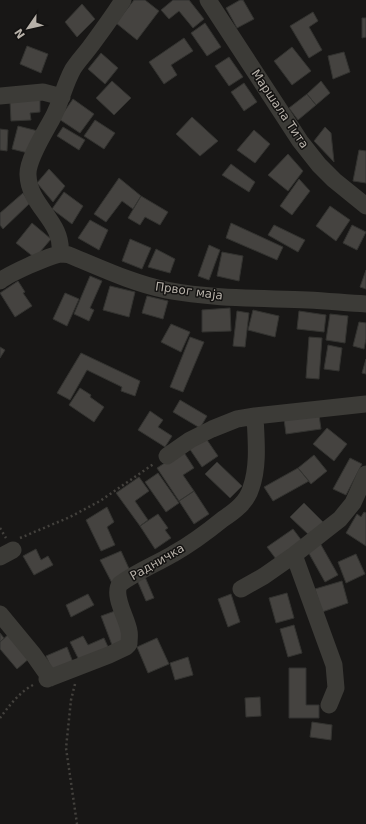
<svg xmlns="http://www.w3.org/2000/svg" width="366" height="824" font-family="'DejaVu Sans',sans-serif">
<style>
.building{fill:#454340;stroke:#333330}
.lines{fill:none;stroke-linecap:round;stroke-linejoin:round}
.path{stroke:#43413d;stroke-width:2.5;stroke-dasharray:2 3;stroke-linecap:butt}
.minor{stroke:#3c3b37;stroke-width:17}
.labels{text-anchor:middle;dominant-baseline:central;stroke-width:3;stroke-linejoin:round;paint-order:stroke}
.street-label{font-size:12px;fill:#b7b1a9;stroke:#131211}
</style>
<rect width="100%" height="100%" fill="#181716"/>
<path class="building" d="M134,0h11l14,11 -22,29 -21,-17z
M173,0h16l15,19 -11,9 -14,-17 -10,8 -8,-9z
M240,0h3l11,19 -17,9 -11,-20z
M82,4l13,15 -18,18 -12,-15z
M313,12l5,9 -9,6 13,23 -13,8 -19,-32z
M362,18h4v19l-4,1z
M205,23l16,24 -14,9 -16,-23z
M184,38l9,13 -22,14 6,10 -13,9 -15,-22z
M27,46l21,8 -7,19 -21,-9z
M292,47l19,24 -19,14 -18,-24z
M344,52l6,20 -17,7 -5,-23z
M101,53l17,15 -13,16 -17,-15z
M229,57l14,20 -14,9 -14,-20z
M112,81l19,17 -17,17 -18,-17z
M321,81l9,12 -14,12 -9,-11z
M244,83l13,19 -13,9 -13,-19z
M307,94l9,11 -18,15 -9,-12z
M73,99l21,15 -14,19 -21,-14z
M40,100v12l-10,1 1,7 -20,1 -1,-20z
M192,117l26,24 -18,15 -24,-22z
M95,120l20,13 -11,16 -20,-13z
M18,126l20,5 -6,23 -20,-5z
M63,127l22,13 -6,10 -22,-14z
M325,127l6,6 3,29 -20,-21z
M0,129l8,1 -1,21 -7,-1z
M254,130l16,14 -15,19 -18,-13z
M359,150l7,1v32l-13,-2z
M288,154l15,17 -15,20 -20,-16z
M231,164l24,18 -6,10 -27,-17z
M49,169l16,17 -12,16 -16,-19z
M119,178l22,18 -8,13 -11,-8 -16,21 -12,-8z
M299,179l11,12 -18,24 -12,-9z
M64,192l19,14 -11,18 -20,-15z
M23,193l7,10 -27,26 -3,-4v-12z
M141,196l27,16 -8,13 -15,-8 -5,8 -12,-7z
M330,206l20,14 -14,21 -20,-15z
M90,220l18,10 -9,20 -21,-12z
M32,223l19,16 -16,19 -19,-15z
M231,223l52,24 -6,13 -51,-22z
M274,225l31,15 -7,12 -30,-17z
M352,225l14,7 -9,18 -14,-7z
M130,239l21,9 -9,21 -20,-8z
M209,245l11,5 -11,30 -11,-4z
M156,249l19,10 -5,14 -22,-6z
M222,252l21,4 -4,25 -22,-5z
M366,270v19l-6,-2z
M90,276l12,5 -12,27 4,2 -5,11 -15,-7z
M18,281l7,11 -2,1 9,13 -17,11 -15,-24z
M110,286l25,6 -6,25 -26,-7z
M65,293l14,6 -12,27 -14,-7z
M147,296l21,5 -5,18 -21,-6z
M230,308l1,23 -29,1v-22z
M253,310l26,6 -4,21 -27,-7z
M237,311l12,2 -4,34 -12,-1z
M299,311l27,4 -2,17 -27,-3z
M330,314l18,2 -3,27 -19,-3z
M359,322l7,1v16l-2,10 -11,-3z
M171,324l19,8 -9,20 -20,-10z
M190,337l14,5 -21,50 -13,-5z
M309,337l13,1 -3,41 -13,-1z
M328,345l14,3 -3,23 -15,-2z
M0,347l5,3 -5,8z
M81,353l59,28 -5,15 -14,-5 1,-4 -35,-17 -17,30 -13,-7z
M366,359v15l-4,-1z
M80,388l11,7 -1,2 14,10 -10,15 -25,-17z
M180,400l27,16 -7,12 -27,-16z
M150,411l13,9 -5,7 14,9 -7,11 -27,-17z
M319,415l2,14 -35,5 -2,-15z
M327,428l20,16 -13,17 -21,-17z
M205,437l13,19 -16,11 -13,-19z
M183,451l11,17 -11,7 11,16 -15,10 -22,-33z
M314,455l13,16 -16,13 -13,-16z
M350,458l12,6 -16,31 -13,-6z
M217,462l25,24 -12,12 -25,-24z
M298,468l11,13 -36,20 -9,-14z
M158,473l21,30 -13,9 -21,-30z
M139,477l10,14 -14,10 13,19 -8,6 -24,-33z
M194,491l15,23 -15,10 -15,-23z
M304,503l19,19 -13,14 -20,-19z
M107,507l7,15 -7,5 8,18 -14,6 -15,-31z
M364,512l2,1v33l-20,-13 11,-19 4,3z
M158,514l10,14 -3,2 6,8 -16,11 -15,-23z
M293,529l9,12 -26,18 -9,-12z
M320,543l18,32 -13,7 -18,-32z
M36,549l5,11 7,-4 5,9 -19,10 -11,-19z
M121,551l10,22 -19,10 -12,-23z
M356,554l9,20 -19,9 -8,-21z
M145,577l9,21 -8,3 -9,-21z
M342,581l6,22 -26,9 -7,-23z
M287,593l7,25 -18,5 -7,-25z
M88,594l6,11 -23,12 -5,-12z
M231,594l9,28 -12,5 -10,-28z
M115,611l11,29 -14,5 -11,-29z
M294,625l8,28 -14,4 -8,-28z
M11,632l20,25 -14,12 -17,-20v-7z
M0,633l4,5 -4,4z
M83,636l5,9 16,-7 5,11 -29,13 -10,-20z
M157,638l12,26 -21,9 -11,-26z
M67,647l7,18 -20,9 -8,-18z
M188,657l5,18 -18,5 -5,-17z
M289,668h17v37h13v13h-30z
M260,697l1,19 -15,1 -1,-19z
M312,722l20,3 -1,15 -21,-3z"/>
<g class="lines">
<path class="path" d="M0,528l6,10
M20,538l50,-21 30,-16 55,-38
M75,684l-4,16 -5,48 11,76
M0,718c9,-12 20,-27 35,-34"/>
<path class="minor" d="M208,0l92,141 19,24 15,15 32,26
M0,96l43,-4 19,5
M60,254c4,-33 -31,-47 -32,-79 -1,-15 17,-43 24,-56 9,-16 12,-34 21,-50 5,-8 11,-14 17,-22 11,-15 23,-31 33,-47
M0,281c9,-7 48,-25 60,-27 3,0 6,0 9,1 32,13 63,28 97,35 47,9 95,8 142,10 20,1 39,3 58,4
M167,456l23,-16 22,-11 25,-10 18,-3 111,-12
M294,555l40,110 2,23 -7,17
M0,557l13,-7
M241,589l23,-13 30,-21 46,-36 13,-16 13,-29
M0,614l33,40 17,24
M47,679l62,-24 17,-8 3,-3c0,-5 1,-9 0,-13 -2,-13 -17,-36 -9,-47 16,-12 36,-20 53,-30 18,-10 34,-22 50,-35 12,-8 24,-17 28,-31 8,-22 5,-49 4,-72"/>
</g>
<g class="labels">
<g class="street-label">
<text transform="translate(280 109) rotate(56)">Маршала Тита</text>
<text transform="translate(189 291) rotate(8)">Првог маја</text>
<text transform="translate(157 562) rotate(-30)">Радничка</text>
</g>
</g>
<g transform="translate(28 28) rotate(236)" stroke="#131211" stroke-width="3" paint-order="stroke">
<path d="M0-3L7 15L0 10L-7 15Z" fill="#b7b1a9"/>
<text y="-6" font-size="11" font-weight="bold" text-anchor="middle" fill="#b7b1a9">N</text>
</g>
</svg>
